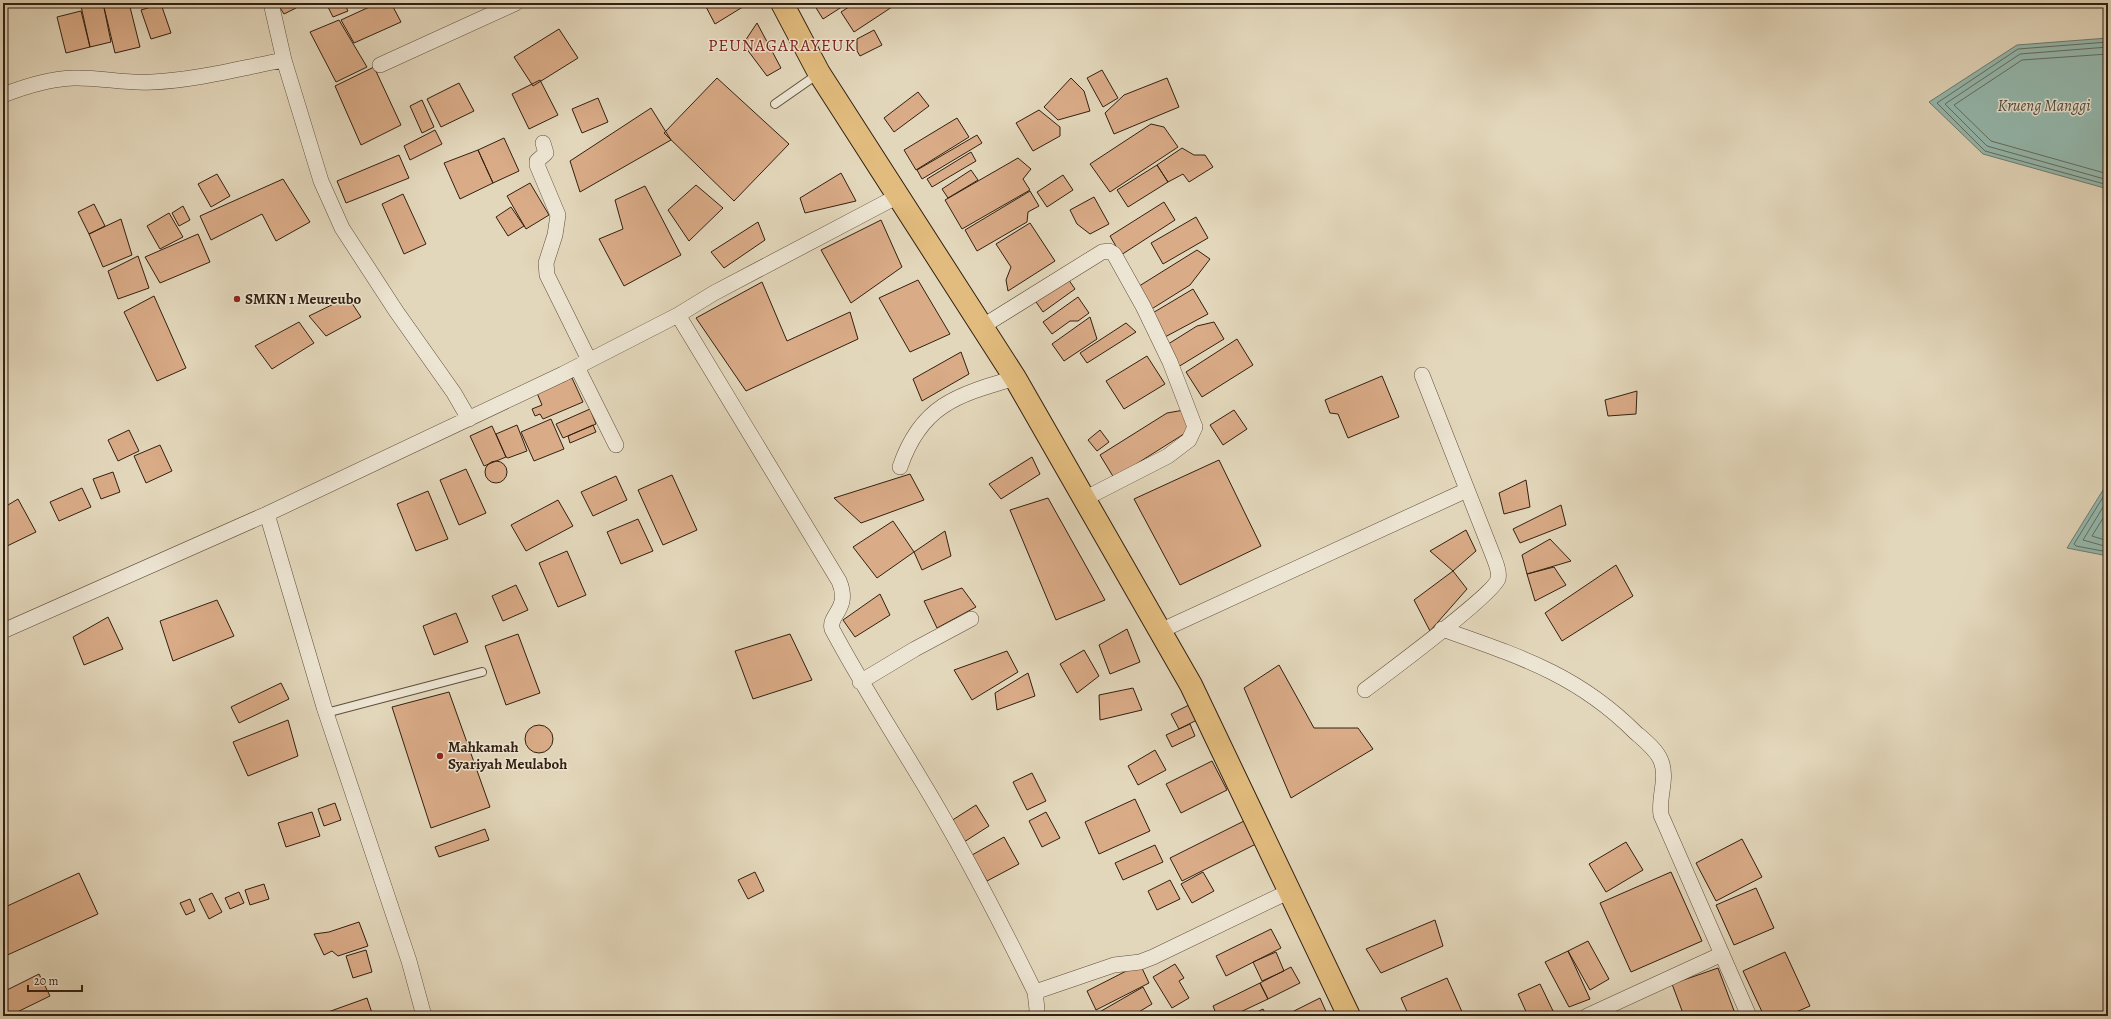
<svg xmlns="http://www.w3.org/2000/svg" width="2111" height="1019" font-family="Alegreya,serif">
<style>
.water{fill:#95bab0;stroke:#6e7c70}
.lines{fill:none;stroke-linecap:round;stroke-linejoin:round}
.shore{stroke:#646d60;stroke-width:1}
.building{fill:#d9ab87;stroke:#332011}
.lane-casing{stroke:#5f4e3c;stroke-width:10}
.street-casing{stroke:#5f4e3c;stroke-width:16}
.highway-casing{stroke:#332011;stroke-width:24}
.lane{stroke:#ede5d3;stroke-width:8}
.street{stroke:#ede5d3;stroke-width:15}
.highway{stroke:#e2bc7e;stroke-width:22}
.poi-dot{fill:#8f2418;stroke:#ede5d3;stroke-width:1.5}
.labels{text-anchor:middle;dominant-baseline:central;stroke-width:3;stroke-linejoin:round;paint-order:stroke}
.poi-label{font-size:15px;font-weight:bold;fill:#332011;stroke:#ede5d3;text-anchor:start}
.water-label{font-size:16px;font-style:italic;fill:#504e41;stroke:#ede5d3}
.quarter-label{font-size:17px;letter-spacing:1px;fill:#7a1f14;stroke:#ede5d3}
</style>
<rect width="100%" height="100%" fill="#e3d7bb"/>
<filter id="stains"><feTurbulence type="fractalNoise" baseFrequency=".005" numOctaves="4"/><feColorMatrix values="0 0 0 0 .2 0 0 0 0 .09 0 0 0 0 .02 0 0 0 .5 -.17"/></filter>
<radialGradient id="worn" r=".72"><stop offset=".6" stop-color="#630" stop-opacity="0"/><stop offset="1" stop-color="#630" stop-opacity=".3"/></radialGradient>
<path class="water" d="M2108,38v151l-125,-35 -54,-52 88,-57z
M2108,482v74l-41,-8z"/>
<g class="lines">
<path class="shore" d="M2108,42l-90,7 -81,54 48,48 123,34
M2108,47l-88,7 -75,50 42,42 121,34
M2108,54l-86,6 -68,45 37,36 117,33
M2108,489l-34,55 2,2 32,6
M2108,499l-25,41 25,7
M2108,510l-16,26 16,5"/>
</g>
<path class="building" d="M97,3h6l8,39 -21,5 -9,-41z
M103,3h26l11,44 -25,6z
M277,3h17l2,5 -12,6z
M326,3h18l4,8 -15,6z
M378,3h13l10,19 -47,21 -13,-23z
M704,3h40l2,2 -31,19z
M813,3h35l-25,16z
M855,3h43l-44,29 -13,-20z
M161,4l10,29 -20,6 -10,-29z
M81,11l9,36 -24,6 -9,-36z
M339,20l28,47 -31,15 -26,-50z
M757,23l24,45 -14,8 -24,-32z
M559,29l19,29 -45,28 -19,-29z
M874,30l8,15 -22,11 -3,-5v-12z
M374,67l27,58 -40,20 -26,-59z
M1102,70l16,28 -15,9 -16,-29z
M717,78l72,66 -55,57 -70,-68z
M1071,78l13,13 6,20 -32,9 -14,-13z
M1167,78l12,29 -65,27 -9,-21 19,-18z
M540,80l18,35 -29,14 -17,-35z
M459,83l15,28 -33,16 -14,-28z
M918,92l11,14 -35,26 -10,-14z
M598,98l10,24 -26,11 -10,-24z
M422,100l12,27 -12,6 -12,-27z
M651,108l20,32 -91,52 -10,-31z
M1039,110l21,17v9l-27,15 -17,-28z
M957,118l12,19 -53,33 -12,-20z
M1151,124l13,3 14,20 -68,45 -20,-28z
M435,130l7,14 -32,16 -6,-14z
M977,135l5,8 -60,36 -5,-9z
M504,138l15,33 -26,12 -15,-33z
M1182,148l12,7h11l8,12 -24,15 -6,-8 -15,8 -11,-17z
M478,150l15,33 -33,16 -16,-36z
M971,152l5,9 -44,26 -5,-8z
M399,155l10,23 -63,25 -9,-22z
M1018,158l13,11 -8,10 7,11 -68,39 -17,-29z
M1157,165l11,17 -40,25 -11,-17z
M971,170l7,10 -30,18 -6,-9z
M841,173l15,28 -51,12 -5,-15z
M217,174l13,22 -19,11 -13,-23z
M1063,175l10,15 -26,17 -10,-15z
M283,179l27,43 -34,19 -14,-27 -51,26 -11,-24z
M530,183l19,32 -23,14 -19,-33z
M696,185l27,23 -34,33 -21,-31z
M645,186l36,69 -57,31 -25,-47 24,-10 -8,-29z
M1030,191l9,15 -11,6 -1,10 -50,29 -12,-21z
M403,194l23,50 -22,10 -22,-50z
M1094,197l15,27 -19,10 -13,-10 -7,-14z
M1164,202l11,18 -54,35 -11,-19z
M94,204l11,22 -16,8 -11,-22z
M183,206l7,14 -11,6 -7,-13z
M511,207l13,19 -16,10 -12,-19z
M169,213l14,24 -23,12 -13,-23z
M1196,217l12,21 -45,26 -12,-21z
M121,219l11,36 -29,12 -14,-33z
M881,220l21,47 -51,36 -30,-53z
M758,222l7,18 -41,28 -13,-16z
M1030,223l25,38 -47,30 -2,-11 5,-13 -15,-23z
M198,234l12,28 -50,21 -15,-26z
M1197,250l13,9 -20,26 -40,25 -14,-22z
M138,256l11,32 -31,11 -10,-28z
M1066,276l9,13 -32,23 -9,-13z
M918,280l32,54 -40,18 -31,-54z
M762,282l25,59 63,-29 8,27 -112,52 -50,-73z
M1193,289l15,25 -43,23 -14,-23z
M154,296l32,72 -29,13 -33,-69z
M348,297l13,20 -35,19 -17,-20z
M1078,297l11,16 -11,8h-8l-18,13 -9,-12z
M1090,317l7,22 -33,22 -12,-17z
M299,322l15,21 -42,26 -17,-23z
M1214,322l10,17 -46,28 -13,-21 32,-20z
M1126,323l10,9 -49,31 -7,-10z
M1237,339l16,26 -51,32 -16,-25z
M961,352l8,22 -47,27 -9,-22z
M1147,356l18,28 -41,25 -18,-28z
M1382,376l17,41 -51,21 -10,-24 -8,-1 -5,-13z
M572,378l11,24 -40,17 -3,-5 -5,2 -3,-7 10,-4 -5,-12z
M1637,391l-1,23 -28,2 -3,-16z
M590,409l6,15 -33,14 -7,-14z
M1184,410l11,17 -81,51 -14,-23 67,-42z
M1234,410l13,19 -24,16 -13,-20z
M551,419l13,30 -30,12 -13,-29z
M517,425l10,26 -19,7 -2,-1 -10,-23z
M593,425l3,7 -26,11 -2,-7z
M492,426l14,31 -22,9 -14,-30z
M129,430l10,21 -21,10 -10,-21z
M1100,430l9,12 -12,9 -9,-11z
M160,445l12,26 -26,12 -12,-27z
M1032,457l8,17 -39,25 -12,-15z
M1219,460l42,86 -81,39 -46,-86z
M485 472a11 11 0 1 1 22 0a11 11 0 1 1-22 0Z
M466,469l20,44 -27,12 -19,-45z
M113,472l7,20 -19,7 -8,-20z
M910,474l14,26 -63,23 -27,-25z
M672,475l25,55 -34,15 -25,-55z
M616,476l11,24 -34,16 -12,-24z
M1526,480l4,27 -26,7 -5,-21z
M82,488l9,19 -32,14 -9,-19z
M428,491l20,48 -32,12 -19,-47z
M1048,498l57,102 -49,20 -46,-110z
M18,499l18,33 -33,16v-40z
M558,500l15,26 -47,25 -15,-26z
M1561,505l5,20 -46,18 -7,-14z
M638,519l15,32 -32,13 -14,-32z
M893,521l21,31 -37,26 -24,-31z
M1466,530l10,21 -23,20 -23,-20z
M945,531l6,25 -29,14 -8,-18z
M1550,539l21,22 -44,13 -5,-19z
M567,551l19,44 -28,12 -19,-44z
M1616,565l17,31 -71,45 -17,-28z
M1554,567l12,18 -31,16 -8,-27z
M1453,571l14,18 -37,42 -16,-31z
M516,585l12,25 -25,11 -11,-25z
M962,588l14,19 -39,21 -13,-27z
M880,594l10,21 -35,22 -12,-17z
M217,600l17,36 -61,25 -13,-40z
M456,613l12,29 -34,13 -11,-29z
M108,617l15,32 -39,16 -11,-28z
M1127,629l13,33 -30,12 -11,-29z
M518,634l22,59 -34,12 -21,-59z
M790,634l22,46 -59,19 -18,-48z
M1084,650l15,26 -22,17 -17,-29z
M1007,651l11,21 -46,28 -18,-30z
M1279,665l35,63h44l15,21 -82,49 -47,-110z
M1028,673l7,23 -38,14 -2,-17z
M281,683l8,16 -50,24 -8,-16z
M1133,688l9,22 -42,10 -1,-25z
M449,692l41,115 -59,21 -39,-121z
M1195,702l8,15 -24,12 -8,-15z
M288,720l10,36 -50,20 -15,-34z
M1190,724l5,12 -23,11 -6,-12z
M525 739a14 14 0 1 1 28 0a14 14 0 1 1-28 0Z
M1155,750l11,20 -28,15 -10,-19z
M1212,761l15,29 -46,23 -15,-29z
M1032,773l14,28 -19,9 -14,-28z
M1135,799l15,32 -51,23 -14,-32z
M335,803l6,17 -17,6 -6,-17z
M976,805l13,21 -25,16 -13,-21z
M312,812l8,24 -34,11 -8,-24z
M1046,812l14,26 -18,9 -13,-26z
M1246,820l12,23 -76,38 -12,-23z
M485,829l4,11 -50,17 -4,-10z
M1004,837l15,27 -32,17 -15,-26z
M1742,839l20,38 -46,24 -20,-38z
M1626,842l17,28 -37,22 -17,-28z
M1155,845l8,17 -40,18 -8,-17z
M755,872l9,19 -16,8 -10,-19z
M1203,872l11,19 -22,12 -11,-19z
M1671,872l31,69 -71,31 -31,-69z
M79,873l19,41 -95,43v-49z
M1170,880l10,19 -23,11 -9,-19z
M264,884l5,15 -19,6 -5,-15z
M1756,888l18,40 -40,17 -18,-40z
M239,892l5,11 -14,6 -5,-11z
M212,893l10,19 -13,7 -10,-20z
M190,899l5,12 -9,4 -6,-12z
M1435,920l8,26 -62,27 -15,-24z
M359,922l9,24 -30,10 -6,-5 -8,4 -10,-21 15,-2z
M1271,929l10,19 -55,28 -10,-20z
M1588,941l21,38 -19,11 -22,-39z
M366,950l6,22 -19,6 -7,-22z
M1568,951l22,48 -21,8 -24,-45z
M1276,952l8,19 -22,10 -9,-19z
M1785,952l25,54 -23,10h-23l-21,-45z
M1140,964l9,19 -53,27 -9,-19z
M1175,964l9,14 -5,3 10,17 -17,10 -19,-31z
M1291,967l9,16 -32,16 -8,-16z
M1718,968l18,48h-52l-12,-32z
M39,974l11,22 -41,20h-6v-24z
M1447,978l16,36 -5,2h-49l-8,-18z
M1260,983l8,16 -36,17h-15l-4,-10z
M1540,984l14,29 -6,3h-20l-10,-22z
M1143,987l9,17 -20,12h-35l-1,-2z
M367,998l6,18h-43l-2,-4z
M1320,998l8,18h-44z
M1263,1009l4,7h-18z"/>
<g class="lines">
<g class="lane-casing">
<path id="lane" d="M775,104l43,-30
M326,713l156,-41"/>
</g>
<g class="street-casing">
<path id="street" d="M271,3l13,57 37,121 21,47 54,83 58,82 15,26
M380,65l136,-62
M3,95c23,-9 45,-16 70,-17 27,-1 53,6 79,4 45,-2 89,-14 132,-22
M543,143l3,10 -9,8v4l21,50 -3,20 -9,28 1,12 42,85
M678,315l161,266c12,28 -11,34 -7,48 27,51 58,99 88,149 42,69 79,141 115,214l2,17 -1,7
M983,326l119,-74 7,-1 5,3 29,52 27,56 25,65 -6,13 -21,16 -84,43
M577,367l39,78
M900,467c21,-62 57,-72 115,-89
M267,514l57,193 85,254 15,55
M1442,629c76,27 135,45 193,103 9,8 22,18 26,29 7,17 -3,37 0,54l88,201
M3,631l264,-117 296,-140 115,-59 36,-22 184,-97
M1160,631l307,-141
M860,682l55,-33 56,-30
M1365,690c20,-15 129,-96 133,-111 2,-7 -2,-15 -4,-21l-72,-183
M1035,992l79,-27 26,-3 13,-5 137,-66
M1587,1016l135,-62"/>
</g>
<g class="highway-casing">
<path id="highway" d="M782,3l37,70 196,305 176,307 158,331"/>
</g>
<use href="#lane" class="lane"/>
<use href="#street" class="street"/>
<use href="#highway" class="highway"/>
</g>
<g class="poi-dot">
<circle cx="237" cy="299" r="4"/>
<circle cx="440" cy="756" r="4"/>
</g>
<g class="labels">
<g class="poi-label">
<text x="245" y="299">SMKN 1 Meureubo</text>
<text x="448" y="747">Mahkamah<tspan x="448" dy="17">Syariyah Meulaboh</tspan></text>
</g>
<g class="water-label">
<text x="2044" y="106">Krueng Manggi</text>
</g>
<g class="quarter-label">
<text x="782" y="45">PEUNAGARAYEUK</text>
</g>
</g>
<rect width="2111" height="1019" fill="none" stroke="#e3d7bb" stroke-width="16"/>
<rect x="4" y="4" width="2103" height="1011" fill="none" stroke="#332011" stroke-width="2"/>
<rect x="8" y="8" width="2095" height="1003" fill="none" stroke="#332011"/>
<path d="M28 985v6h54v-6" fill="none" stroke="#332011" stroke-width="2"/>
<text x="34" y="985" font-size="12" fill="#332011" stroke="#ede5d3" stroke-width="3" paint-order="stroke">20 m</text>
<rect width="100%" height="100%" filter="url(#stains)"/>
<rect width="100%" height="100%" fill="url(#worn)"/>
</svg>
